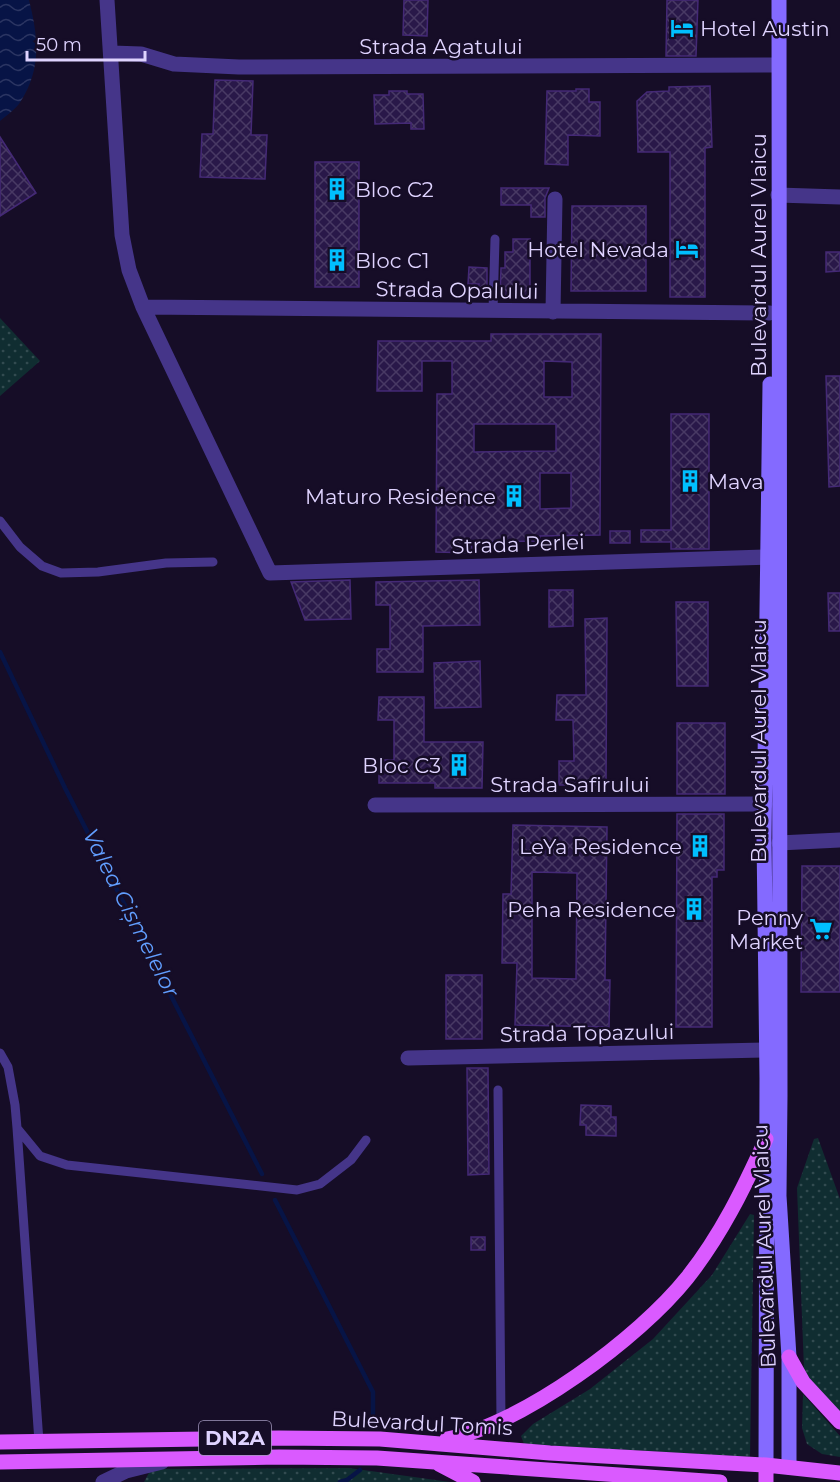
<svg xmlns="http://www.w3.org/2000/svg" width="840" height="1482" font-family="Montserrat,sans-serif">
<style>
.grass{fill:url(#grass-dots)}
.water{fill:url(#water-waves)}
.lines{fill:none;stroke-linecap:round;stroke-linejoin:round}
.stream{stroke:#071446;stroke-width:4.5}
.building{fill:url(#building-cross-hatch);stroke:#442976;stroke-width:1.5;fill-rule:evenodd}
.service{stroke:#453589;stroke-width:9}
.minor{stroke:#453589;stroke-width:15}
.secondary{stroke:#846aff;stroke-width:15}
.primary{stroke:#da5aff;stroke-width:15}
.labels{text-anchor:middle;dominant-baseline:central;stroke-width:5;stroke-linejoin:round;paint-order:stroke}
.shield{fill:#160d27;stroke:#a398be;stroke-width:1.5}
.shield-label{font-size:20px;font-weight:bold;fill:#dfd3ff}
.poi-label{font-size:21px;fill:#dfd3ff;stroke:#160d27;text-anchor:end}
.street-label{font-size:21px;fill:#dfd3ff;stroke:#160d27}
.water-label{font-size:22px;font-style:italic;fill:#619eff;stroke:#160d27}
</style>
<defs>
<pattern id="grass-dots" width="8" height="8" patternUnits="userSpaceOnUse" patternTransform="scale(1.5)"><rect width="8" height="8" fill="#102d31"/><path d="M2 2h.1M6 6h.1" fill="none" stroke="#324b50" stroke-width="1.8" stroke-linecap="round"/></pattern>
<pattern id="water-waves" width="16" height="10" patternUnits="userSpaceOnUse" patternTransform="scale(1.5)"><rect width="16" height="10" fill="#071446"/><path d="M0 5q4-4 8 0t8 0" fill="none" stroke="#2b3562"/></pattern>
<pattern id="building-cross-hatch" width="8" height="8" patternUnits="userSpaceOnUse" patternTransform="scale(1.5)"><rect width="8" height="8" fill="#291849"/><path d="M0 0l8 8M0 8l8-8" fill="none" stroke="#483964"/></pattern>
</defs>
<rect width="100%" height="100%" fill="#160d27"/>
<path class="grass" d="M0,318l40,43 -40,35z
M818,1138l22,61v213l-33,-33 -3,-10 -7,-181 17,-49z
M750,1214l4,1 -4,242 -226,-13 -3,-8 12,-12 57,-35 63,-50 59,-64z
M803,1394l37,42v21l-18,-3 -15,-10 -5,-16z
M349,1468l101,14h-306l7,-13z"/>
<path class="water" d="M0,0h29c9,36 13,68 -8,101 -5,8 -14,14 -21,20z"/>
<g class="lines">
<path class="stream" d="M0,652l65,136 197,386
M275,1200l98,192v22
M340,1482l7,-2 13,-10"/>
</g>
<path class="building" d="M404,0h24l-1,36 -24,-1z
M667,0h31l-2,56h-30z
M215,80l38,1 -2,54h16l-2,44 -65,-2 2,-43h11z
M710,86l2,61 -7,1v149h-35v-145h-32l-1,-51 10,-9 22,-1v-4z
M576,89h13v13h11v34l-32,-1v30l-23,-1 2,-73h29z
M389,91h18v3h16l1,35h-13v-6l-36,1 -1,-29h15z
M0,137l36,56 -36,23z
M315,162h44v125h-44z
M501,188h48l-4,10v19h-14v-12h-30z
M572,206h74v85h-75z
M513,239h17v57l-30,-1 1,-27h4v-16h8z
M826,252h14v19l-14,1z
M469,267l18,1v27l-9,-1 1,-10h-11z
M491,334h110l-1,201 -60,1v5l-68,1v11l-36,-1 1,-158h15v-33h-30v30h-45l1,-50h113zM544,361l28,1v35h-28zM474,424h82v27l-82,1zM540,473h31v35l-31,1z
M826,376h14v110l-11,1z
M671,414h38v135h-38v-7h-30v-12h30z
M610,531h20v12h-20z
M350,580l1,39 -46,1 -14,-38z
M479,580l1,45 -57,1v46h-46v-23h13v-44h-14v-23z
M549,590h24v36l-24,1z
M828,593h12v38h-11z
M676,602h32v84h-31z
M607,618l-1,167h-47v-24h15l-1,-41h-17l1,-25h29l-1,-76z
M480,661l1,46 -46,1 -1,-45z
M379,697h45v45h59l-1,46h-47v-5h-56v-23h15v-40h-16z
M677,723h48v71h-48z
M677,814h47v56h-7v7h-5v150h-36z
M513,825l94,2 -2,153h5l-1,47 -94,-2 2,-62h-15l1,-69h8zM532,872l45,1 -1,106 -44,-1z
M802,866h38v126h-39z
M446,975h36v64h-36z
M467,1068h21l1,106 -21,1z
M581,1105l30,1v11h5v19l-30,-1v-10h-6z
M471,1237h14v13h-14z"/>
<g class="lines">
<path class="service" d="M493,311l2,-72
M0,521l20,26 22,19 19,7 37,-1 68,-9 47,-1
M0,1053l8,14 7,38 2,23 23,28 27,9 230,25 23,-6 31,-24 15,-20
M498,1090l3,331
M17,1128l22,314"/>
<path class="minor" d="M107,0l15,235 7,35 14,37 127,266 498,-16
M112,53l29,1 33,10 65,3 533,-2
M778,195l62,2
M143,307l627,6
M553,312l2,-113
M375,805l390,-1
M779,843l61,-3
M408,1058l358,-8
M103,1482l23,-11 36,-9"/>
<path class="secondary" d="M779,0l1,1095 -1,101 10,161v110
M766,1465l1,-387 -3,-240 6,-454"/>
<path class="primary" d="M789,1357l14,25 37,40
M447,1439c76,-15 192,-101 240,-161 34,-43 57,-90 79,-139
M0,1442l279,-4 101,1 170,14 216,12 74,8
M0,1462l279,-5 98,1 343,24
M439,1464l34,18
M766,1465v17"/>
</g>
<defs>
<g id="hotel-bare" transform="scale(1.8)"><path d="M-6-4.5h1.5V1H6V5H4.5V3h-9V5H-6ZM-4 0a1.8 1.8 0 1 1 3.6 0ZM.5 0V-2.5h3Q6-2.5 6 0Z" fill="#00bffe" stroke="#160d27" stroke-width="2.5" paint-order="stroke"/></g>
<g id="building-bare" transform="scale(1.8)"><path d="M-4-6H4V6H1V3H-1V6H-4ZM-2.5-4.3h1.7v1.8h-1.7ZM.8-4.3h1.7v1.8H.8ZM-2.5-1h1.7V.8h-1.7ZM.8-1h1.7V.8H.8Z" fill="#00bffe" stroke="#160d27" stroke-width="2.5" paint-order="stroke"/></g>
<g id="supermarket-bare" transform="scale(1.8)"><path d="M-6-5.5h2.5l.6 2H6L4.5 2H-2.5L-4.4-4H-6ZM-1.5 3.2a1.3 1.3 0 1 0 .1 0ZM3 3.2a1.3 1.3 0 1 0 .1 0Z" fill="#00bffe" stroke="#160d27" stroke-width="2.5" paint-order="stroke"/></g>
</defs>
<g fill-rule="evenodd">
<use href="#hotel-bare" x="682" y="28"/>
<use href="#building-bare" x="337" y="189"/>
<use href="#hotel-bare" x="687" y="249"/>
<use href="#building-bare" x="337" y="260"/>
<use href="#building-bare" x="690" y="481"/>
<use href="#building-bare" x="514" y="496"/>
<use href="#building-bare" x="459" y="765"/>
<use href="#building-bare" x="700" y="846"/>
<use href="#building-bare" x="694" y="909"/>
<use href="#supermarket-bare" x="821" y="929"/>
</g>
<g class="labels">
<rect class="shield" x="199" y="1421" width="72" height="34" rx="4.5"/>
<g class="shield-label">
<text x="235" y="1438">DN2A</text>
</g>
<g class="poi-label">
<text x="700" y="28" text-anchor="start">Hotel Austin</text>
<text x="355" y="189" text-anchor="start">Bloc C2</text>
<text x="669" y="249">Hotel Nevada</text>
<text x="355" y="260" text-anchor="start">Bloc C1</text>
<text x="708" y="481" text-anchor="start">Mava</text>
<text x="496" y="496">Maturo Residence</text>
<text x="441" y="765">Bloc C3</text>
<text x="682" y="846">LeYa Residence</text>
<text x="676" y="909">Peha Residence</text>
<text x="803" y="917">Penny<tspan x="803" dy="24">Market</tspan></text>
</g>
<g class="street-label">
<text x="441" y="46">Strada Agatului</text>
<text transform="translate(758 255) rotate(-90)">Bulevardul Aurel Vlaicu</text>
<text transform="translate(457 290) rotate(1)">Strada Opalului</text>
<text transform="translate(518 544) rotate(-2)">Strada Perlei</text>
<text transform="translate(758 741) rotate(-90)">Bulevardul Aurel Vlaicu</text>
<text x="570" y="784">Strada Safirului</text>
<text transform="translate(587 1033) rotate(-1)">Strada Topazului</text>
<text transform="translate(764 1246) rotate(-92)">Bulevardul Aurel Vlaicu</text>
<text transform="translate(422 1423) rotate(3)">Bulevardul Tomis</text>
</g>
<g class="water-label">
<text transform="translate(131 913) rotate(63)">Valea Cișmelelor</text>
</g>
</g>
<path d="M27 51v9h118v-9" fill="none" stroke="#dfd3ff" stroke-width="3"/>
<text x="36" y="51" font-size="18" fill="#dfd3ff" stroke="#160d27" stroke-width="4.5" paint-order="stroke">50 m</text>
</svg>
